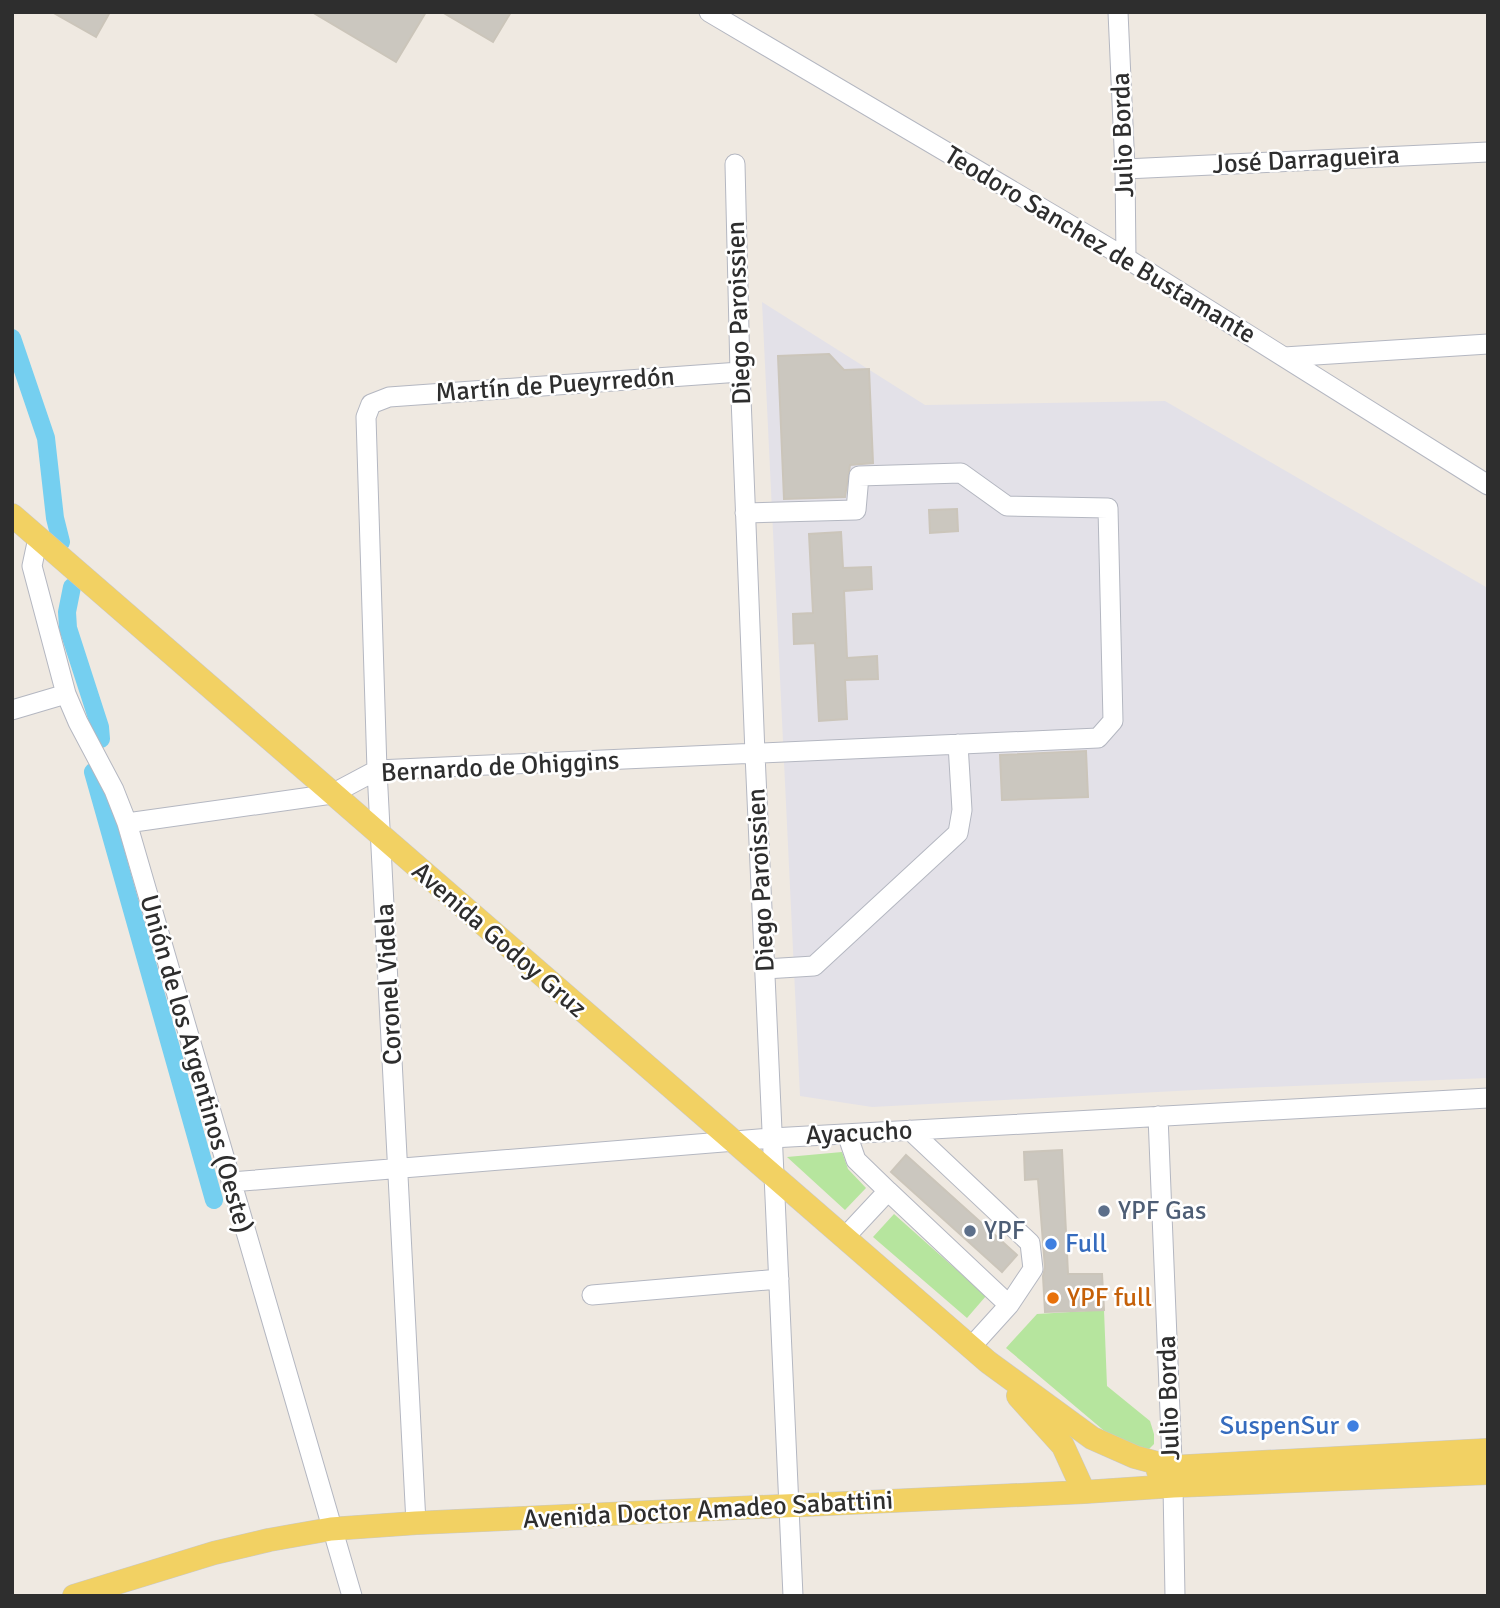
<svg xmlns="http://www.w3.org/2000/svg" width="1500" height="1608" font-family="Signika,sans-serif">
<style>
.industrial{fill:#e3e1e8}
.green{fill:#b6e59e}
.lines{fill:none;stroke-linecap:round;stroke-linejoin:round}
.canal{stroke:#75cff0;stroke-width:18}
.building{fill:#cbc7bf;stroke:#cbc5ba;stroke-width:2}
.minor-casing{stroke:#b4b7c1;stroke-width:21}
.major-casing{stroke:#c9c9c9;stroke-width:24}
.minor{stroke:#fff;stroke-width:19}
.major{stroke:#f2d163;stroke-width:23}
.service-dot{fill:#5c6f8a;stroke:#fff;stroke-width:2.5}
.shop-dot{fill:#3f7fe0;stroke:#fff;stroke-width:2.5}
.food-dot{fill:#e8710a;stroke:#fff;stroke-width:2.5}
.labels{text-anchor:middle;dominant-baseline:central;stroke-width:5;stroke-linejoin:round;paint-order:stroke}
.street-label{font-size:26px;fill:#2e2e2e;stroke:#fff}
.service-label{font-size:26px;fill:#4e5e75;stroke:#fff;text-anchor:start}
.shop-label{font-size:26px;fill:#366cbe;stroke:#fff;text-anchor:start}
.food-label{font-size:26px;fill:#c56008;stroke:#fff;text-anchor:start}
</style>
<rect width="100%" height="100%" fill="#efe9e1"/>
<path class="industrial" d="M762,302l163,103 240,-4 321,186 2,491 -293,12 -323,17 -72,-11z"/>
<path class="green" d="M842,1152l6,17 18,19 -21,22 -58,-53z
M894,1214l92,82 -19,22 -94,-81z
M1104,1310l3,76 43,35 4,13v10l-6,6 -40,-16 -102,-86 31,-34z"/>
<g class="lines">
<path class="canal" d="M12,338l34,100 9,80 6,24
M72,587l-5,25 1,16 32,99 1,12
M93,772l121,428"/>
</g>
<path class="building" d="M52,12h58l-14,25z
M312,12h114l-30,50z
M442,12h69l-18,30z
M829,354l15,16 25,-1 4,94 -23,2 -5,32 -61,2 -6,-143z
M957,509l1,22 -28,2 -1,-23z
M841,532l2,36 28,-1 1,22 -28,2 3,67 30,-2 1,23 -33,1 2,39 -28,2 -4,-78 -21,1 -1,-30 20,-1 -4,-79z
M1086,751l2,46 -86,3 -2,-45z
M1062,1150l6,124h34l2,36 -59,2 -2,-36 2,-8 -7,-89 -13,1 -1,-28z
M906,1155l111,100 -15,17 -111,-100z"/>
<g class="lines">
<g class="minor-casing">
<path id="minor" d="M709,12l417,246 362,227
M1118,12l7,157 1,89
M735,164l5,208 15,382 38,842
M1125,169l363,-17
M1284,357l204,-13
M38,538l-6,28 34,128 12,28 36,68 13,33 225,773
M12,710l54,-16
M127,823l205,-29 45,-24 721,-32 15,-17 -5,-213 -101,-2 -46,-33 -102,3 -3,34 -111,3
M765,969l49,-3 144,-133 4,-23 -4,-66
M1158,1116l15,370 2,110
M910,1130l120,113 3,26 -24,36
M847,1134l9,26 32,31
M231,1182l541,-44 716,-40
M845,1237l43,-46 121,114 -38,42
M592,1295l187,-16
M416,1523l-39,-753 -11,-353 5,-13 18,-7 351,-25"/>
</g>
<g class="major-casing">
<path id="major" d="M12,515l976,847 104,76 43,19 37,10
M1018,1396l45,50 21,46
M1158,1471l14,-4 316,-17
M74,1596l140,-43 55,-13 62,-11 85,-6 668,-31 89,-6 315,-13"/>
</g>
<use href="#minor" class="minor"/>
<use href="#major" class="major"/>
</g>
<g class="service-dot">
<circle cx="1104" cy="1211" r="7"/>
<circle cx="970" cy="1231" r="7"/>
</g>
<g class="shop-dot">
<circle cx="1051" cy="1244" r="7"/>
<circle cx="1353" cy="1426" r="7"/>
</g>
<circle class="food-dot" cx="1053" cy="1298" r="7"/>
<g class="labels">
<g class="street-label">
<text transform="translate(1123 135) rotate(-92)">Julio Borda</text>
<text transform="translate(1306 160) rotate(-3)">José Darragueira</text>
<text transform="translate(1100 245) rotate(31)">Teodoro Sanchez de Bustamante</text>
<text transform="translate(739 313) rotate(-92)">Diego Paroissien</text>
<text transform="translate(555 385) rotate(-4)">Martín de Pueyrredón</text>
<text transform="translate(500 767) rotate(-3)">Bernardo de Ohiggins</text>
<text transform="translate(761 880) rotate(-93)">Diego Paroissien</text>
<text transform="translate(499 940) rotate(41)">Avenida Godoy Gruz</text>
<text transform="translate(389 984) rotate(-93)">Coronel Videla</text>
<text transform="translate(196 1064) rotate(74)">Unión de los Argentinos (Oeste)</text>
<text transform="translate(859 1133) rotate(-3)">Ayacucho</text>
<text transform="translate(1169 1398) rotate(-92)">Julio Borda</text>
<text transform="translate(708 1510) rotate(-3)">Avenida Doctor Amadeo Sabattini</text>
</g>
<g class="service-label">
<text x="1118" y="1211">YPF Gas</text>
<text x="984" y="1231">YPF</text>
</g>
<g class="shop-label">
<text x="1065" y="1244">Full</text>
<text x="1339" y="1426" text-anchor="end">SuspenSur</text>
</g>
<g class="food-label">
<text x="1067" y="1298">YPF full</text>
</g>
</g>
<rect width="1500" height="1608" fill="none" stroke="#2e2e2e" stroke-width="28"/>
</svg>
